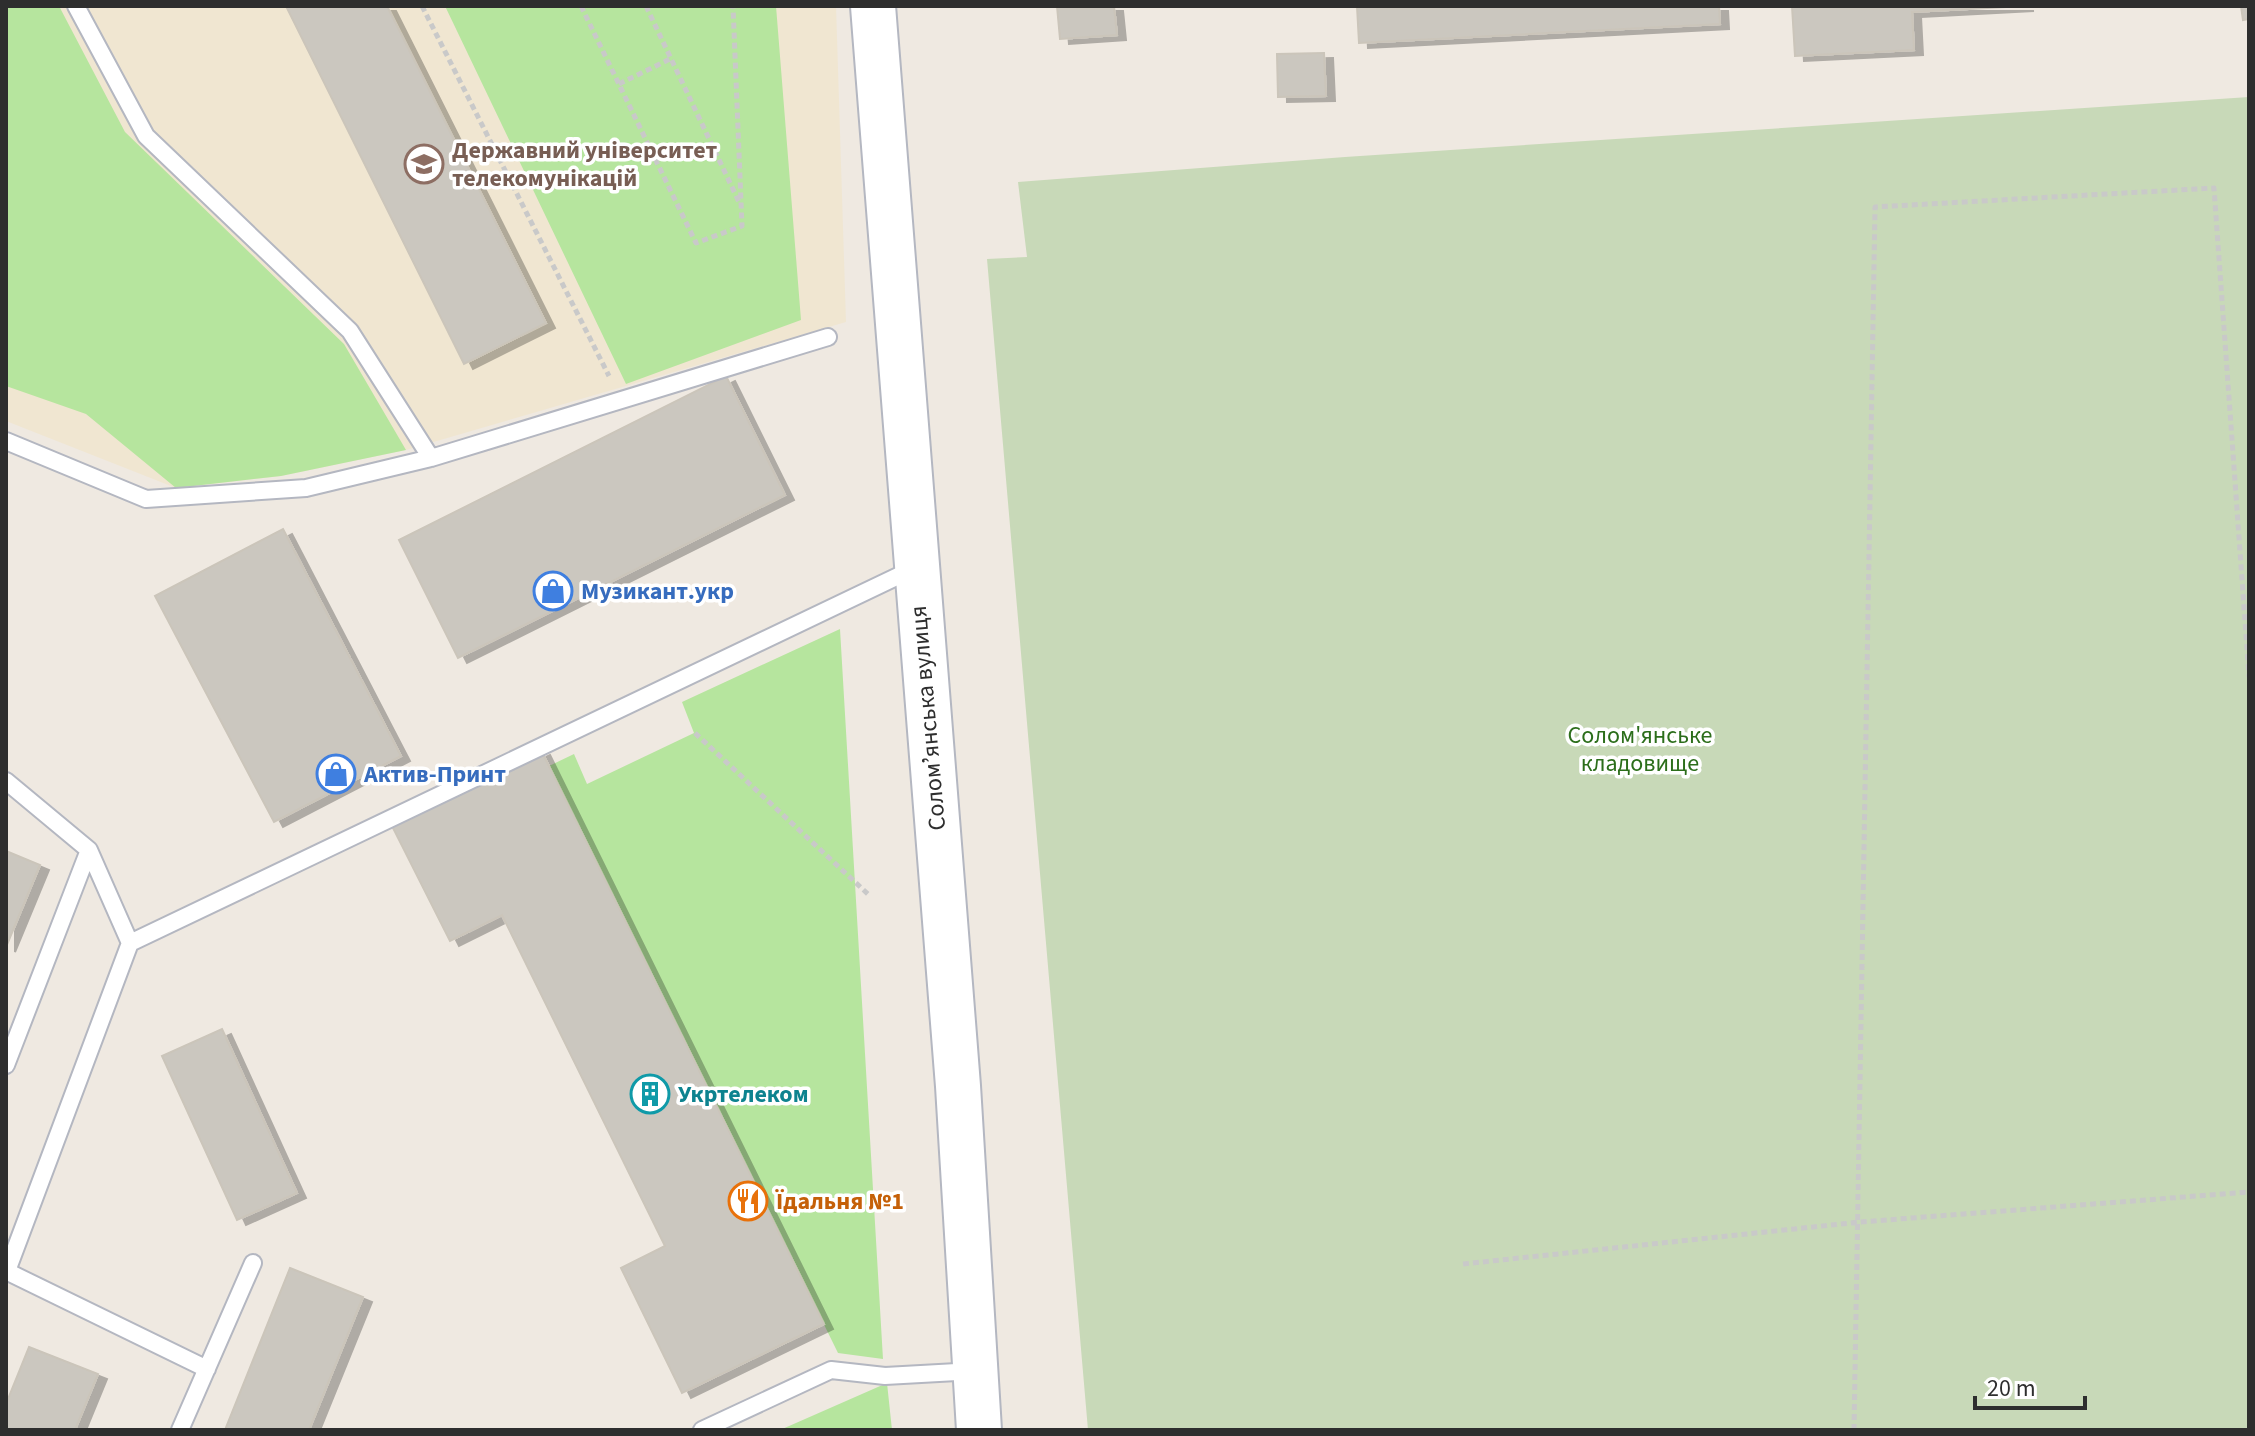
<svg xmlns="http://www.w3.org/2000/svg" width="2255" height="1436" font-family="'Source Sans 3',sans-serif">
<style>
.education{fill:#f0e6d1}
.green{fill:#b6e59e}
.cemetery{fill:#c8d9b8}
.building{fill:#cbc7bf;stroke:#cbc5ba;stroke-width:2;filter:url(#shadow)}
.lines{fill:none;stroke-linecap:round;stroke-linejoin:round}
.lane-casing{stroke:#b4b7c1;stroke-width:20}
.secondary-casing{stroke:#b4b7c1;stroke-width:48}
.path{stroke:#c9c9c9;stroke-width:5;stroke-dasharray:6 4;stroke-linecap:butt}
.lane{stroke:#fff;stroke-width:16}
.secondary{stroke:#fff;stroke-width:44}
.labels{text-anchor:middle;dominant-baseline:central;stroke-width:7;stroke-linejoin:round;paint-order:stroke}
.education-label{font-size:24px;font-weight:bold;fill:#785e54;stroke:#fff;text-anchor:start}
.shop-label{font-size:24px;font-weight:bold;fill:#366cbe;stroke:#fff;text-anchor:start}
.street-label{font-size:24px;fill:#2e2e2e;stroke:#fff}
.park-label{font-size:24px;fill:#2c6e1b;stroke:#fff}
.culture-label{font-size:24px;font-weight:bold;fill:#0d838f;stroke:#fff;text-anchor:start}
.food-label{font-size:24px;font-weight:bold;fill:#c56008;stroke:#fff;text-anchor:start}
</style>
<defs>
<filter id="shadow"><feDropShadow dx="9" dy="5" stdDeviation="0" flood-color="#0004"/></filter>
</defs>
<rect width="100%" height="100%" fill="#efe9e1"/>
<path class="education" d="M6,6h830l10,316 -440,128 -125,26 -105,12 -170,-67z"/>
<path class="green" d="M6,6h53l66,126 219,212 62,106 -125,26 -105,12 -90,-74 -80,-28z
M445,6h331l25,314 -175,64z
M840,629l43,730 -45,-6 -289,-587 25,-12 13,30 107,-51 -12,-31z
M887,1383l5,47h-112z"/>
<path class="cemetery" d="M2249,97v1333h-1161l-101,-1171 40,-2 -9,-75 327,-25z"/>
<path class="building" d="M286,6h101l159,317 -82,41z
M1057,6h57l3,29 -57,4z
M1357,6h362l1,18 -361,19z
M1792,6h233l-113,6 2,38 -119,6z
M2241,6h8v13l-6,1z
M1324,53l2,43 -48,1 -1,-43z
M726,376l59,119 -327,163 -59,-118z
M283,529l118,227 -127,66 -119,-226z
M541,750l283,574 -142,69 -61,-125 44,-22 -163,-331 -52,26 -60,-119z
M6,851l34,14 -34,82z
M222,1029l75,164 -60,27 -75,-164z
M290,1268l73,29 -54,133h-84z
M29,1347l69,27 -23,56h-69v-26z"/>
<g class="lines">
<g class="lane-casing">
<path id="lane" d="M76,6l70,130 204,195 81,127
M6,441l140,58 160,-11 125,-30 397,-121
M6,781l83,69 41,93
M6,1065l83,-215
M6,1271l201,98
M7,1271l123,-328 785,-375
M180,1430l73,-167
M702,1430l129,-60 54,6 90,-5"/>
</g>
<g class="secondary-casing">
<path id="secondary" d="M873,6l85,1080 21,344"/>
</g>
<path class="path" d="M422,6l187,370
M581,6l115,237 46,-17 -9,-220
M646,6l94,198
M619,84l51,-25
M695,733l175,163
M1463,1264l397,-42 389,-30
M1854,1430l21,-1223 339,-19 35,489"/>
<use href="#lane" class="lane"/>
<use href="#secondary" class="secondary"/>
</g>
<defs>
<g id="university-ring" transform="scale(2)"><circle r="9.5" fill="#fff" stroke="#8d6e63" stroke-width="1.5"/><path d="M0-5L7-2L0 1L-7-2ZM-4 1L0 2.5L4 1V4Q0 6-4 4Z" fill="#8d6e63"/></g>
<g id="shop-ring" transform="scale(2)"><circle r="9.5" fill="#fff" stroke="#3f7fe0" stroke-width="1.5"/><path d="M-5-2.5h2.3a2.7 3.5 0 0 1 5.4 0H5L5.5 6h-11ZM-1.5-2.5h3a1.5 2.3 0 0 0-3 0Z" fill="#3f7fe0"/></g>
<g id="building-ring" transform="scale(2)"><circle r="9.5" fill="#fff" stroke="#0f9aa8" stroke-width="1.5"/><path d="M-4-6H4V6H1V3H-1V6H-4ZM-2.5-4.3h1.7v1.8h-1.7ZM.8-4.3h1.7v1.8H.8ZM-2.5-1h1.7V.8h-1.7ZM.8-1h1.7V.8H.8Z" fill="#0f9aa8"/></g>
<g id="restaurant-ring" transform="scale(2)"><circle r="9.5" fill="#fff" stroke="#e8710a" stroke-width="1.5"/><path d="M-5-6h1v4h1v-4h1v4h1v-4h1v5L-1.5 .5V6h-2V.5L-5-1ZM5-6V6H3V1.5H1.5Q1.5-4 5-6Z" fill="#e8710a"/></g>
</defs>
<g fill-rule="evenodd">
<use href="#university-ring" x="424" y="164"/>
<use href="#shop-ring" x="553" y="591"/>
<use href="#shop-ring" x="336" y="774"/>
<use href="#building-ring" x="650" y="1094"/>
<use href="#restaurant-ring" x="748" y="1201"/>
</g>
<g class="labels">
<g class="education-label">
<text x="452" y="150">Державний університет<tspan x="452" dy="28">телекомунікацій</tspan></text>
</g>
<g class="shop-label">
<text x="581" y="591">Музикант.укр</text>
<text x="364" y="774">Актив-Принт</text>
</g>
<g class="street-label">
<text transform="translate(928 718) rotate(-95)">Соломʼянська вулиця</text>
</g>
<g class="park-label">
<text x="1640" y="735">Солом'янське<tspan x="1640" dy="28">кладовище</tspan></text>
</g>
<g class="culture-label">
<text x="678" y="1094">Укртелеком</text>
</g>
<g class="food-label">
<text x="776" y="1201">Їдальня №1</text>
</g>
</g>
<rect width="2255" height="1436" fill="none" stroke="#2e2e2e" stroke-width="16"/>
<path d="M1975 1396v12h110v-12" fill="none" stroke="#2e2e2e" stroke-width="4"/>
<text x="1987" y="1396" font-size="24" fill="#2e2e2e" stroke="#ffffff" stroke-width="6" paint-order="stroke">20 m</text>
</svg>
